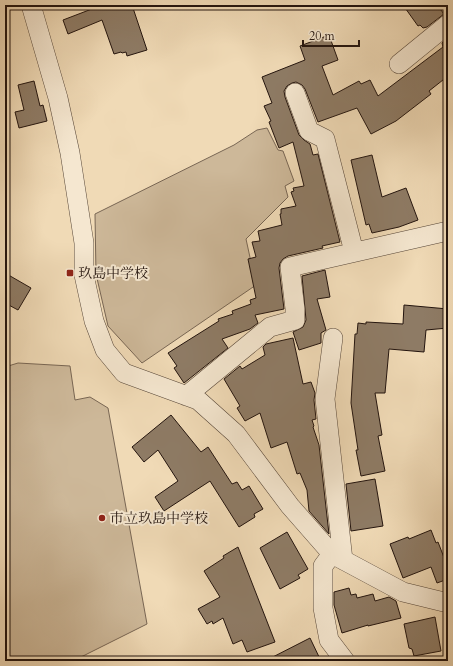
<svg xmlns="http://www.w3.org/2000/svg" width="453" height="666" font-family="Cardo,'Noto Serif JP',serif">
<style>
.green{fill:#cdb899;stroke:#786654}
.building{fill:#8e7b65;stroke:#23140e}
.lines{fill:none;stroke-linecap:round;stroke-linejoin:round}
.minor-casing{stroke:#564638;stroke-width:20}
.minor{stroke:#f5e7d0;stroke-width:19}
.poi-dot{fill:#8f2418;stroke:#f5e7d0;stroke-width:1.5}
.labels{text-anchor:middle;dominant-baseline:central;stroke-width:4;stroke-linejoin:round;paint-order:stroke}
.poi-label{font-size:14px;fill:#23140e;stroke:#f5e7d0;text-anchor:start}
</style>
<rect width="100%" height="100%" fill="#f0dab6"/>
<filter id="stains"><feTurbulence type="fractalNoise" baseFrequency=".005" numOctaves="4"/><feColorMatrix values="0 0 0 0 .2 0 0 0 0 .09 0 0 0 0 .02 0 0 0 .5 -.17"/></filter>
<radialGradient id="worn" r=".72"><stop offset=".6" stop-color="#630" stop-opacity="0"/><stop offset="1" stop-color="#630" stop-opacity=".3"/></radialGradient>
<path class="green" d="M267,128l11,22 5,1 11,30 -9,5 3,11 -42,42 10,46 -114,78 -34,-37 -12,-52 -1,-60 139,-69 23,-15z
M18,363l52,3 5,34 15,-3 18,11 39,216 -74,37h-68v-294z"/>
<path class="building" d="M97,5h41l-5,3 14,42 -20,6 -1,-4 -4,1 -1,-1 -7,2 -12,-34 -34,14 -5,-14 34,-13z
M403,5h34l7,9 -17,13 -4,1 -3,-3 -2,1z
M329,35l9,25 -16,6 11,29 26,-14 2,3 9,-4 8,16 65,-49 -1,-4 6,-5v38l-19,15 2,3 -35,27 -25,13 -14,-26 -39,14 -13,-33 -3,-4 -6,-3 -4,1 -5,3 -3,5 1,6 14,38 5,5 6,4 3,11 5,-1 22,88 -18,4 1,2 -35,8 -5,3 -3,4 -1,5 5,41 -29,6 3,8 -8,6 -28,10 6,9 -44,35 -10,-15 3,-2 -9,-13 51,-32 -1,-2 15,-5 -1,-3 19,-7 -1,-4 6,-2 -8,-39 8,-2 -4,-15 8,-1 -2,-10 24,-6 -2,-11h1v-5l15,-3 -5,-14 3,-1 -1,-3 11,-2 -11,-44 -14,6 -10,-26 2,-1 -7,-15 8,-3 -10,-26 43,-17 -5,-14z
M34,81l6,25 3,-1 4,16 -28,7 -4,-16 9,-2 -6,-25z
M372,155l10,42 24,-9 12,32 -19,7 -27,6 -3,-9 -3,1 -15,-65z
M325,270l5,27 -13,2 9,31 -5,3v10l-22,7 -6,-18 10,-5 3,-7 -4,-44z
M5,273l26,15 -13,22 -13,-7z
M404,305l44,4v19l-22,2 -2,22 -35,-3 -4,44h-10l7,42 -4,1 7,35 -24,5 -5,-26h2l-7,-47 4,-69h2l1,-11 8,1v-2l37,2z
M293,338l10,46 8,-2 4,11 -1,7 2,19 -4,1 2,6 -1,1 6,18 10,89 -20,-23 -2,-21 -7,-17 -3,1 -10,-32 -16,6 -11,-35 -15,8 -8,-13 3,-2 -16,-27 16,-13 2,3 23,-14 -2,-8 3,-3z
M171,415l30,37 7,-5 24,37 5,-2 5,8 7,-4 14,23 -9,5 1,3 -16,10 -29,-46 -46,30 -9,-14 23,-16 -20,-31 -14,12 -12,-15z
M375,479l8,47 -32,5 -5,-47z
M431,530l5,13 2,-1 10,26v11l-11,4 -6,-16 -28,11 -13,-34 18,-7 1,2z
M287,532l21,37 -10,6 2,3 -20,11 -20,-41z
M238,547l37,95 -28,10 -5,-12 -9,4 -10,-26 -10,6 -1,-3 -5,3 -9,-15 22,-12 -16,-26 20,-13 -1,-2z
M349,588l2,7 5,-1 1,4 16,-4 2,7 14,-4 7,4 5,17 -33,8v-1l-26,8 -8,-28v-13z
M435,617l6,34 -27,5 -2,-7 -3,-1 -5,-24z
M310,638l11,23h-56z"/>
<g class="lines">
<g class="minor-casing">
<path id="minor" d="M31,5l27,93 12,55 14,90v32l10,46 11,29 19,23 74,27 38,34 54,72 42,48 71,38 45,11
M399,64l49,-40
M295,93l14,38 16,8 29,113
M333,338l-8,61 18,161
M186,396l84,-69 25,-7v-11l-5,-42 158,-36
M332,554l-9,12v42l6,32 16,21"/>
</g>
<use href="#minor" class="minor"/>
</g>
<g class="poi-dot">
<rect x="66" y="269" width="8" height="8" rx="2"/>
<circle cx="102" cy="518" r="4"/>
</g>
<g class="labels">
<g class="poi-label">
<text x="78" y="273">玖島中学校</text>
<text x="110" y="518">市立玖島中学校</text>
</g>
</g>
<rect width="453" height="666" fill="none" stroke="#f0dab6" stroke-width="20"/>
<rect x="6" y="6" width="441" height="654" fill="none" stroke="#23140e" stroke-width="2"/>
<rect x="10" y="10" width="433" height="646" fill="none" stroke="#23140e"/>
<path d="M303 40v6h56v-6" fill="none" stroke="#23140e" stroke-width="2"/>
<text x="309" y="40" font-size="12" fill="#23140e" stroke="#f5e7d0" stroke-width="3" paint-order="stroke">20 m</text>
<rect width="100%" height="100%" filter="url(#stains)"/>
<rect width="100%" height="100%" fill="url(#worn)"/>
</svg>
